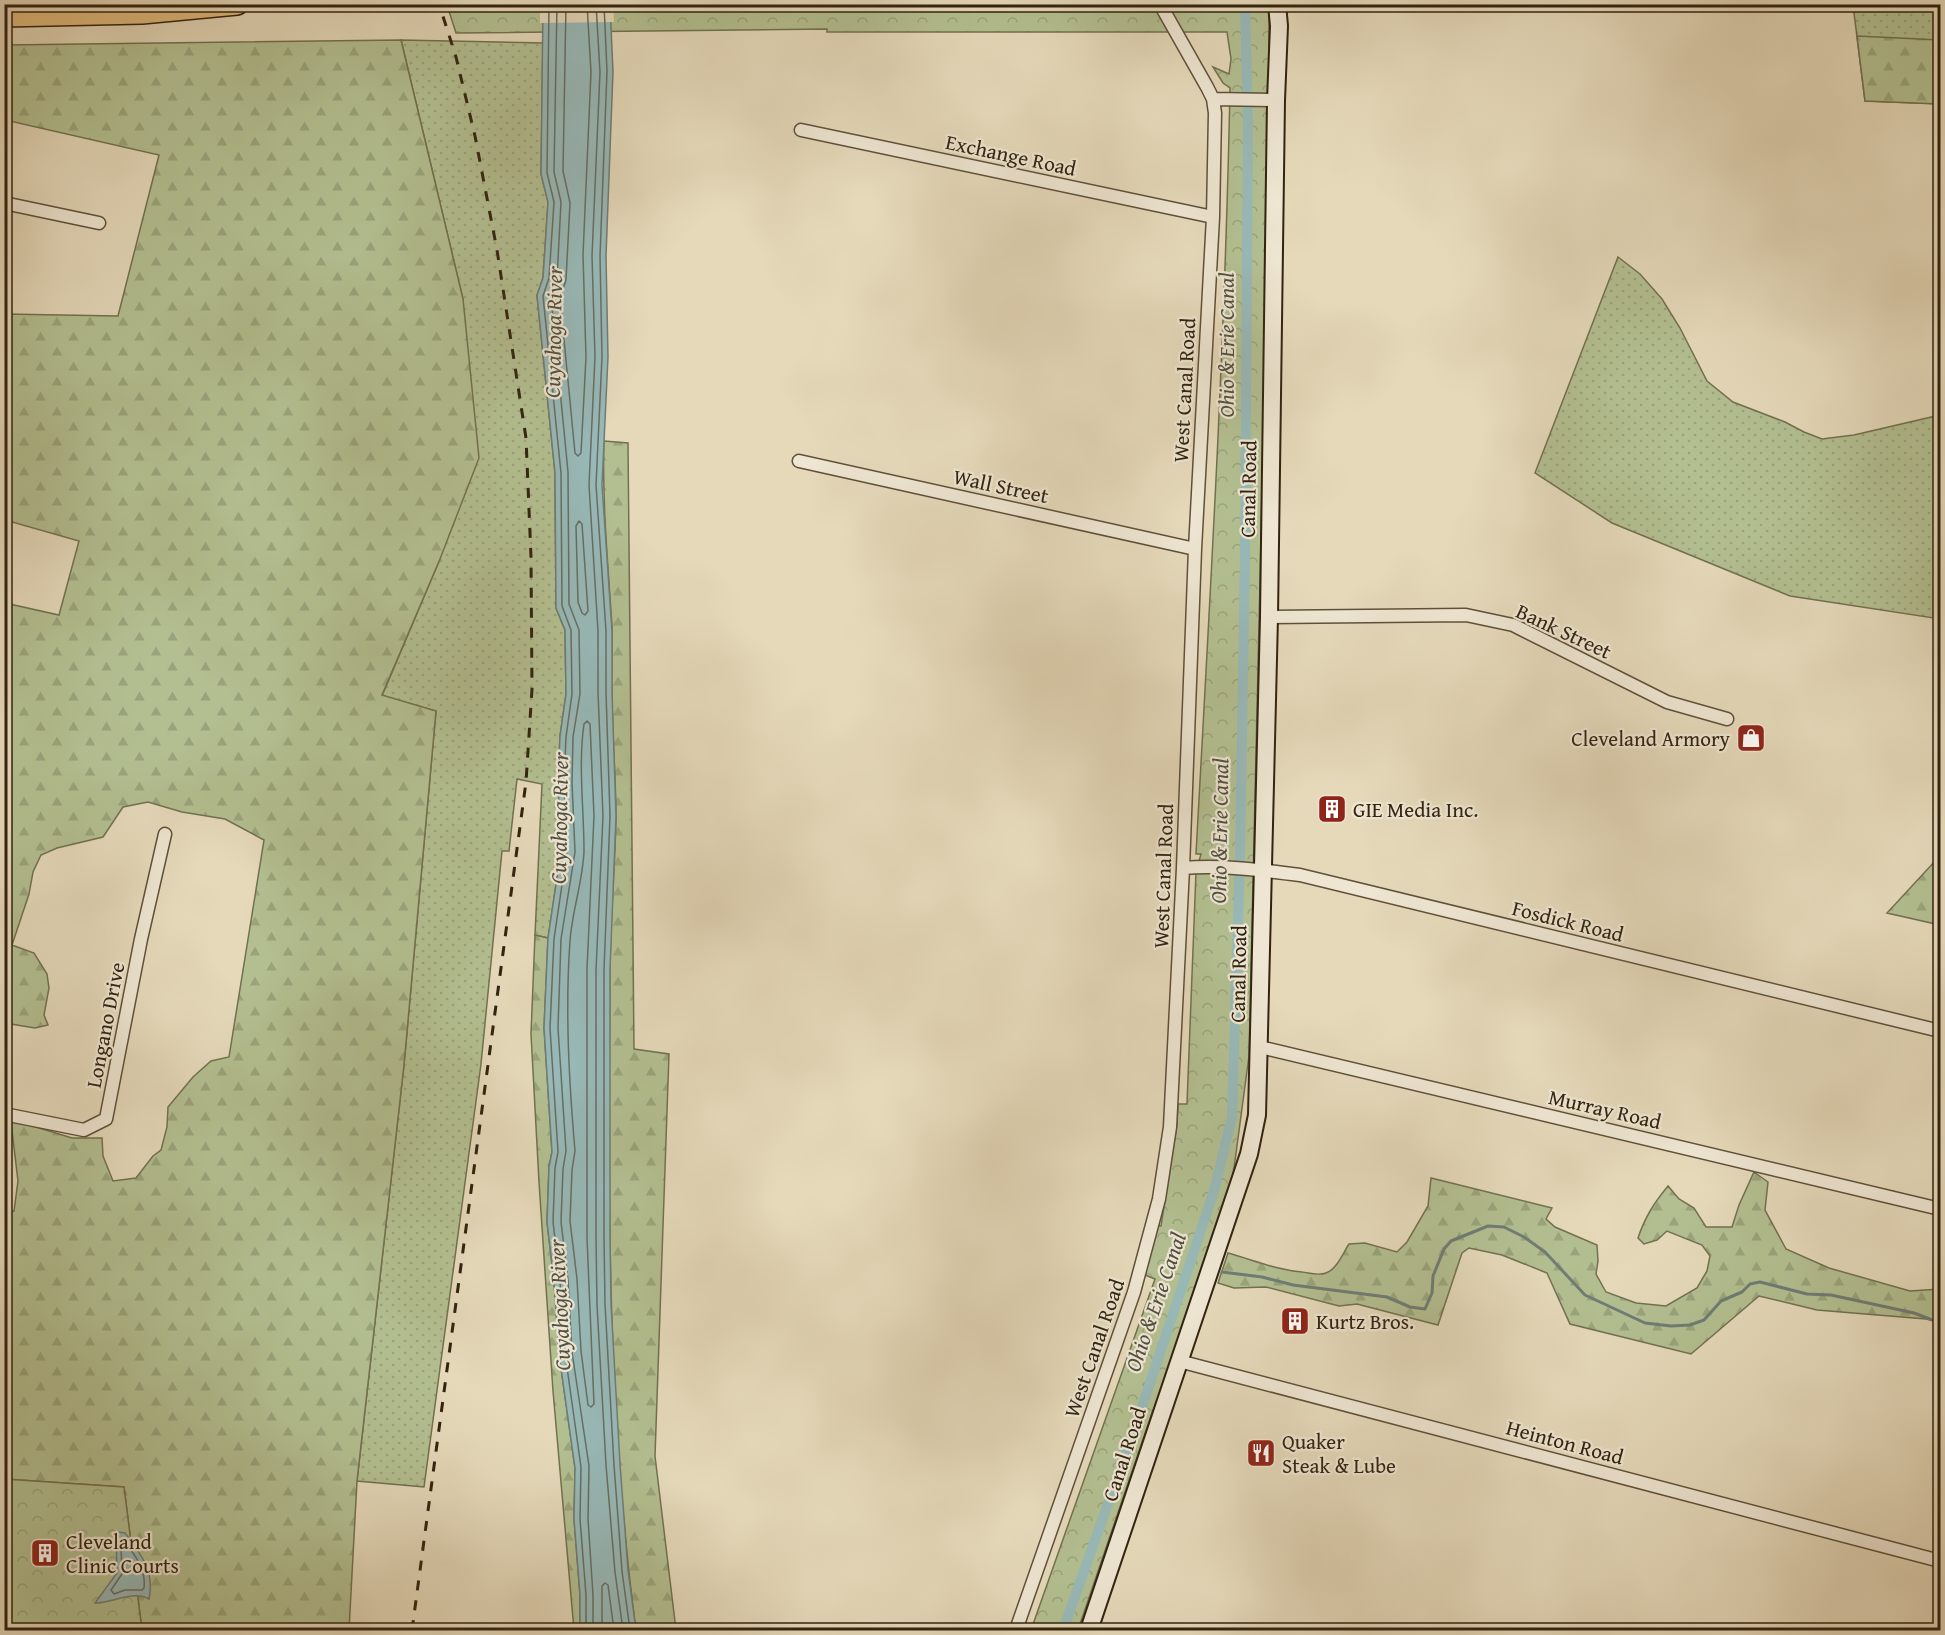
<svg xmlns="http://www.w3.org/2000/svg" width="1945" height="1635" font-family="'Gentium Book Plus',serif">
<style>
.grass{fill:url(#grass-dots);stroke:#727150;stroke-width:1.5}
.forest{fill:url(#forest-firs);stroke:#727150;stroke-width:1.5}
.park{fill:url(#park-crowns);stroke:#727150;stroke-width:1.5}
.water{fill:#98b9b8;stroke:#6f7d75;stroke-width:1.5}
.pier{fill:#e5d9ba}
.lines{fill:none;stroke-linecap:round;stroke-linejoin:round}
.shore{stroke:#656e64;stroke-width:1.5}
.stream{stroke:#6f7d75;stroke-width:3}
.canal{stroke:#98b9b8;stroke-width:10}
.street-casing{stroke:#5f503a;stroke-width:15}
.secondary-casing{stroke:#322310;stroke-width:20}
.highway-casing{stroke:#322310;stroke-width:24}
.street{stroke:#eee6d2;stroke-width:12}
.secondary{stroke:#eee6d2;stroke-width:16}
.highway{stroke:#e2bc7d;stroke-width:21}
.rail{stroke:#322310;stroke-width:3;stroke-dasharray:10 10;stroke-linecap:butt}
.labels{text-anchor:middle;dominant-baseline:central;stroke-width:4.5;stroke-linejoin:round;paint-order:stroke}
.street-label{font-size:21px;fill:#322310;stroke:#eee6d2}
.poi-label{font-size:21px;fill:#322310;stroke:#eee6d2;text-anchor:start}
.water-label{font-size:22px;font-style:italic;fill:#515042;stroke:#eee6d2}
</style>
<defs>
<pattern id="grass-dots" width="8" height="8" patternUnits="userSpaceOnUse" patternTransform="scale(1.5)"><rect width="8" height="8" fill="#b3bf91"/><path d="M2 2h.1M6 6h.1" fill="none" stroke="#9aa47c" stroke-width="1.8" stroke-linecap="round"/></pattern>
<pattern id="forest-firs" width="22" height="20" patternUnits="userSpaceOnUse" patternTransform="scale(1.5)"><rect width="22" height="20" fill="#b3bf91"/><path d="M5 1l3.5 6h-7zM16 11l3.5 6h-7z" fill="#9aa47c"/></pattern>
<pattern id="park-crowns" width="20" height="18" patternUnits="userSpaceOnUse" patternTransform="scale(1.5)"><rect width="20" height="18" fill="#b3bf91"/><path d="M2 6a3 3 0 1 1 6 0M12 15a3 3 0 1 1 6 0" fill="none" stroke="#9aa47c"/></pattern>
</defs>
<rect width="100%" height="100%" fill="#e5d9ba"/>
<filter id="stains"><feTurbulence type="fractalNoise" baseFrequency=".00333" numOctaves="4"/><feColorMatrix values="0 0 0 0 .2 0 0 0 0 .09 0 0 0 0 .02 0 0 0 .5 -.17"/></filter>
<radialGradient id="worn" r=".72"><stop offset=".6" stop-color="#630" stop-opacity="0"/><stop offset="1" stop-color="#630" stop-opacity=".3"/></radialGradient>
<path class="grass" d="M1853,5h87v99l-75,-3z
M401,40l142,3 -2,131 7,28 -5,76 -6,17 18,178 1,135 9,22 1,64 -6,42 -2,47 3,68 -13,87 -13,-3 7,-151 -25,-5 -8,72h-7l-21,213 -57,423 -67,-6 47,-416 32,-354 -54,-15 58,-137 23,-260z
M1618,257l22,17 22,25 18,29 27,53 26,21 52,20 19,10 18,7 32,-4 86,-20v204l-150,-23 -178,-73 -77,-50z
M1940,753v108l-4,-1z"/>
<path class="forest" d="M1857,36l83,4v64l-75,-3z
M401,40l62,259 16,159 -39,101 -58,136 54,16 -32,354 -47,416 -8,149h-207l-18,-143 -119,-8 -1,-266 10,-2 4,-30 -7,-59 15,2 46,14h30l1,18 10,25 23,-3 17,-22 8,-6 6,-23 1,-20 25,-30 18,-16 18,-4 35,-217 -39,-21 -43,-7 -34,-10 -25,5 -20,30 -46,11 -16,7 -8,17 -4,22 -17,51 22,8 13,21 2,14 -5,27 4,10 -13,3 -30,-5v-420l54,12 20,-74 -74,-21v-206l113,2 41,-161 -154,-35v-75z
M604,441l24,2 6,606 35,5 -14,402 21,174h-40c-29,-217 -28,-438 -26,-657 0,-52 5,-103 6,-155 0,-42 -4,-84 -4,-126 -1,-22 1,-44 0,-66 -4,-62 -10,-123 -8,-185z
M1936,860l4,1v64l-53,-12z
M535,935l13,3 -4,90 8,124 -3,15 -2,55 7,59 5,73 16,114 -1,51 6,76v35h-6l-21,-239 -14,-209 -8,-148z
M1754,1172l14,10 -3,28 21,39 43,19 81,23 30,-2v33l-14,-3 -109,-9 -58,-14 -68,58 -121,-30 -23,-51 -45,-18 -33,-7 -7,5 -24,72 -81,-21 -18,2 -73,-19 -32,1 -16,-5 10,-30c26,7 48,17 74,19 8,1 16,4 24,1 11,-4 17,-20 23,-29l16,-1 32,9 10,-10 21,-36 3,-28 121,30 -6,11 9,8 42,18 1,16 -2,13 10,18 30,11 30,3 31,-18 10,-17 3,-15 -8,-11 -35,-14 -10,9 -13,4 -6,-6c7,-21 16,-35 30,-52l11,13 15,9 12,19h26l7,-22z"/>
<path class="park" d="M447,5h822l-1,230 -19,821 -19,142 -79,218 -73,214h-47l124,-351 -15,-6 15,-48 6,1 16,-102 1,-20h9l9,-232 5,-18h-5c14,-255 29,-510 34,-766l-7,-5 -10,-16 16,7 2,-15 -4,-27h-400v-3l-371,4z
M4,1479l120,8 18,143h-137z"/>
<path class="water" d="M543,5h67l3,66 -7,185 2,101 -6,128 10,146v61l4,124 -6,154v267l1,67 9,160 8,106 8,60h-56v-35l-6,-76 1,-51 -16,-114 -5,-73 -7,-59 2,-55 3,-15 -8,-124 4,-90 13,-87 -3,-68 2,-47 6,-42 -1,-64 -9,-22 -1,-135 -18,-178 6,-17 5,-76 -7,-28z
M118,1532l7,1c16,21 30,39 24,66 -17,-9 -36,4 -54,4l22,-30 -1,-37z"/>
<path class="pier" d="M540,4h73l1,18 -74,1z"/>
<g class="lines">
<path class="shore" d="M549,4l-2,169 7,29 -5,76 -6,18 18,177 1,133 9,24 1,64 -6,43 -2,46 3,68 -13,88 -4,89 8,124 -3,16 -2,54 7,59 5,72 16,114 -1,52 6,76v35
M557,4l-3,168 7,30 -4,77 -6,18 17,175 1,132 10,26 1,64 -7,43 -1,46 3,69 -14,87 -3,89 8,123 -3,18 -2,53 7,58 4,72 17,114 -1,53 5,76v35
M566,4l-3,167 7,32 -4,77 -6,18 15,155 3,3 3,-3 5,-96 -3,-102 8,-183 -4,-68
M596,4l4,68 -8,184 3,101 -6,128 9,146v61l5,124 -7,154v268l1,67 9,160 9,107 8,58
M604,4l3,67 -7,185 2,101 -6,128 10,146v61l4,124 -6,154v268l1,66 9,161 8,106 8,59
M579,521l3,3 6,87 -3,4 -3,-2 -4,-11 -2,-76z
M587,721l3,3 4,92 -7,153v269l7,166 -3,3 -3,-2 -7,-54 -4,-72 -7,-58 2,-51 3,-19c-6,-70 -10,-140 -5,-210 2,-30 13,-60 14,-90 0,-43 -6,-85 0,-127z
M123,1544h3c11,13 20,27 18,44l-2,2h-17l-11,4 -3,-4 11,-16 -1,-27z
M602,1630v-44l3,-3 3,2 6,45"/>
<path class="stream" d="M1222,1272l40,5 31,8 94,12 23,10 15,2 7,-16 1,-17 11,-27 7,-8 37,-15 16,1 20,10 21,15 40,43 60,28 26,3 19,-1 14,-5 17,-19 21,-9 8,-8 10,-2 47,12 24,1 83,18 26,10"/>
<path class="canal" d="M1063,1630l71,-199 80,-240 18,-74 8,-262 5,-301 3,-429 -3,-121"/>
<g class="street-casing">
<path id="street" d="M1213,99l63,1
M801,130l412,87
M4,203l95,20
M799,461l396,88
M1269,617l197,-2 47,10 154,77 60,17
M1183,868c39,-3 78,2 117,7l640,156
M1260,1047l680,162
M4,1114l80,16 22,-11 35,-180 24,-105
M1179,1361l761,200
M1016,1630l118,-338 25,-93 11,-72 13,-259 12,-319 18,-332 2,-104 -2,-14 -6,-12 -47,-83"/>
</g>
<g class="secondary-casing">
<path id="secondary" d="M1089,1630l160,-476 8,-39 12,-498 7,-517 3,-74 -2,-22"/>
</g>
<g class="highway-casing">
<path id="highway" d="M4,16l138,-3 95,-9"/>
</g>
<use href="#street" class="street"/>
<use href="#secondary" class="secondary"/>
<use href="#highway" class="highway"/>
<path class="rail" d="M412,1630l114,-848 6,-93 -1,-132 -5,-119 -29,-188 -22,-114 -19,-79 -17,-53"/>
</g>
<defs>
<g id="shop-square" transform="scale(1.5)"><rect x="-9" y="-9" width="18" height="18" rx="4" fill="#8f2418" stroke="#eee6d2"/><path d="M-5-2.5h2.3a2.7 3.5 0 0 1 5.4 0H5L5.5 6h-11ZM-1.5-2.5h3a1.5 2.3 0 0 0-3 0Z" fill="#fff"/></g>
<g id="building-square" transform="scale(1.5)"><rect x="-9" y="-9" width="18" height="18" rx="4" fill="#8f2418" stroke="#eee6d2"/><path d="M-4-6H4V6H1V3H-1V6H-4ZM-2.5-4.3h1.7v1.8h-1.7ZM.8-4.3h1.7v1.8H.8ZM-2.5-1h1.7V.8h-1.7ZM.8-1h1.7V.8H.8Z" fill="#fff"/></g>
<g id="restaurant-square" transform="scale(1.5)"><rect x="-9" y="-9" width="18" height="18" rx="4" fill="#8f2418" stroke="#eee6d2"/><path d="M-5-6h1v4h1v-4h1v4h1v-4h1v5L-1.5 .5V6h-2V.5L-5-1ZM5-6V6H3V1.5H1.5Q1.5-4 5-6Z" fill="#fff"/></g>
</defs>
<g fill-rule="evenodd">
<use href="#shop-square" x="1751" y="738"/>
<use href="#building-square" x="1332" y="809"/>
<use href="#building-square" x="1295" y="1321"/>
<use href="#restaurant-square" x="1261" y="1453"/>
<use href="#building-square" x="45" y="1553"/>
</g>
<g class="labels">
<g class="street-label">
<text transform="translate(1011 155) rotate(12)">Exchange Road</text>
<text transform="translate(1184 390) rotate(-87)">West Canal Road</text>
<text transform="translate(1001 486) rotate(12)">Wall Street</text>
<text transform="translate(1248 489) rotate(-89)">Canal Road</text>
<text transform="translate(1564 631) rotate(25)">Bank Street</text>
<text transform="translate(1163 876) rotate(-88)">West Canal Road</text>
<text transform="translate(1568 921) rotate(14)">Fosdick Road</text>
<text transform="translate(1238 974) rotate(-89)">Canal Road</text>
<text transform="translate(105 1025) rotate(-79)">Longano Drive</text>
<text transform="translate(1605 1109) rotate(13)">Murray Road</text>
<text transform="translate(1094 1348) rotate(-71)">West Canal Road</text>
<text transform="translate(1565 1442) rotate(15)">Heinton Road</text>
<text transform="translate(1124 1454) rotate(-72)">Canal Road</text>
</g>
<g class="poi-label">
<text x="1730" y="738" text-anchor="end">Cleveland Armory</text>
<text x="1353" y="809">GIE Media Inc.</text>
<text x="1316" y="1321">Kurtz Bros.</text>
<text x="1282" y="1441">Quaker<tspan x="1282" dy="24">Steak &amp; Lube</tspan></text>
<text x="66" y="1541">Cleveland<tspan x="66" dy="24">Clinic Courts</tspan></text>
</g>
<g class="water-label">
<text transform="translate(553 332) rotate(-89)">Cuyahoga River</text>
<text transform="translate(1226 345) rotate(-90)">Ohio &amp; Erie Canal</text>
<text transform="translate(559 818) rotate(-89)">Cuyahoga River</text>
<text transform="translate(1219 831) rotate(-89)">Ohio &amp; Erie Canal</text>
<text transform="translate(1155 1302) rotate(-71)">Ohio &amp; Erie Canal</text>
<text transform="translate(559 1305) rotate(-93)">Cuyahoga River</text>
</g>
</g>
<rect width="1945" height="1635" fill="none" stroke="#e5d9ba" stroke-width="24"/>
<rect x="6" y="6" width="1933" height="1623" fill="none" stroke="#322310" stroke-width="3"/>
<rect x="12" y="12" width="1921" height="1611" fill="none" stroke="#322310" stroke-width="1.5"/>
<rect width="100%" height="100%" filter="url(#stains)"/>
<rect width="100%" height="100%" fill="url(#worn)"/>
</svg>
